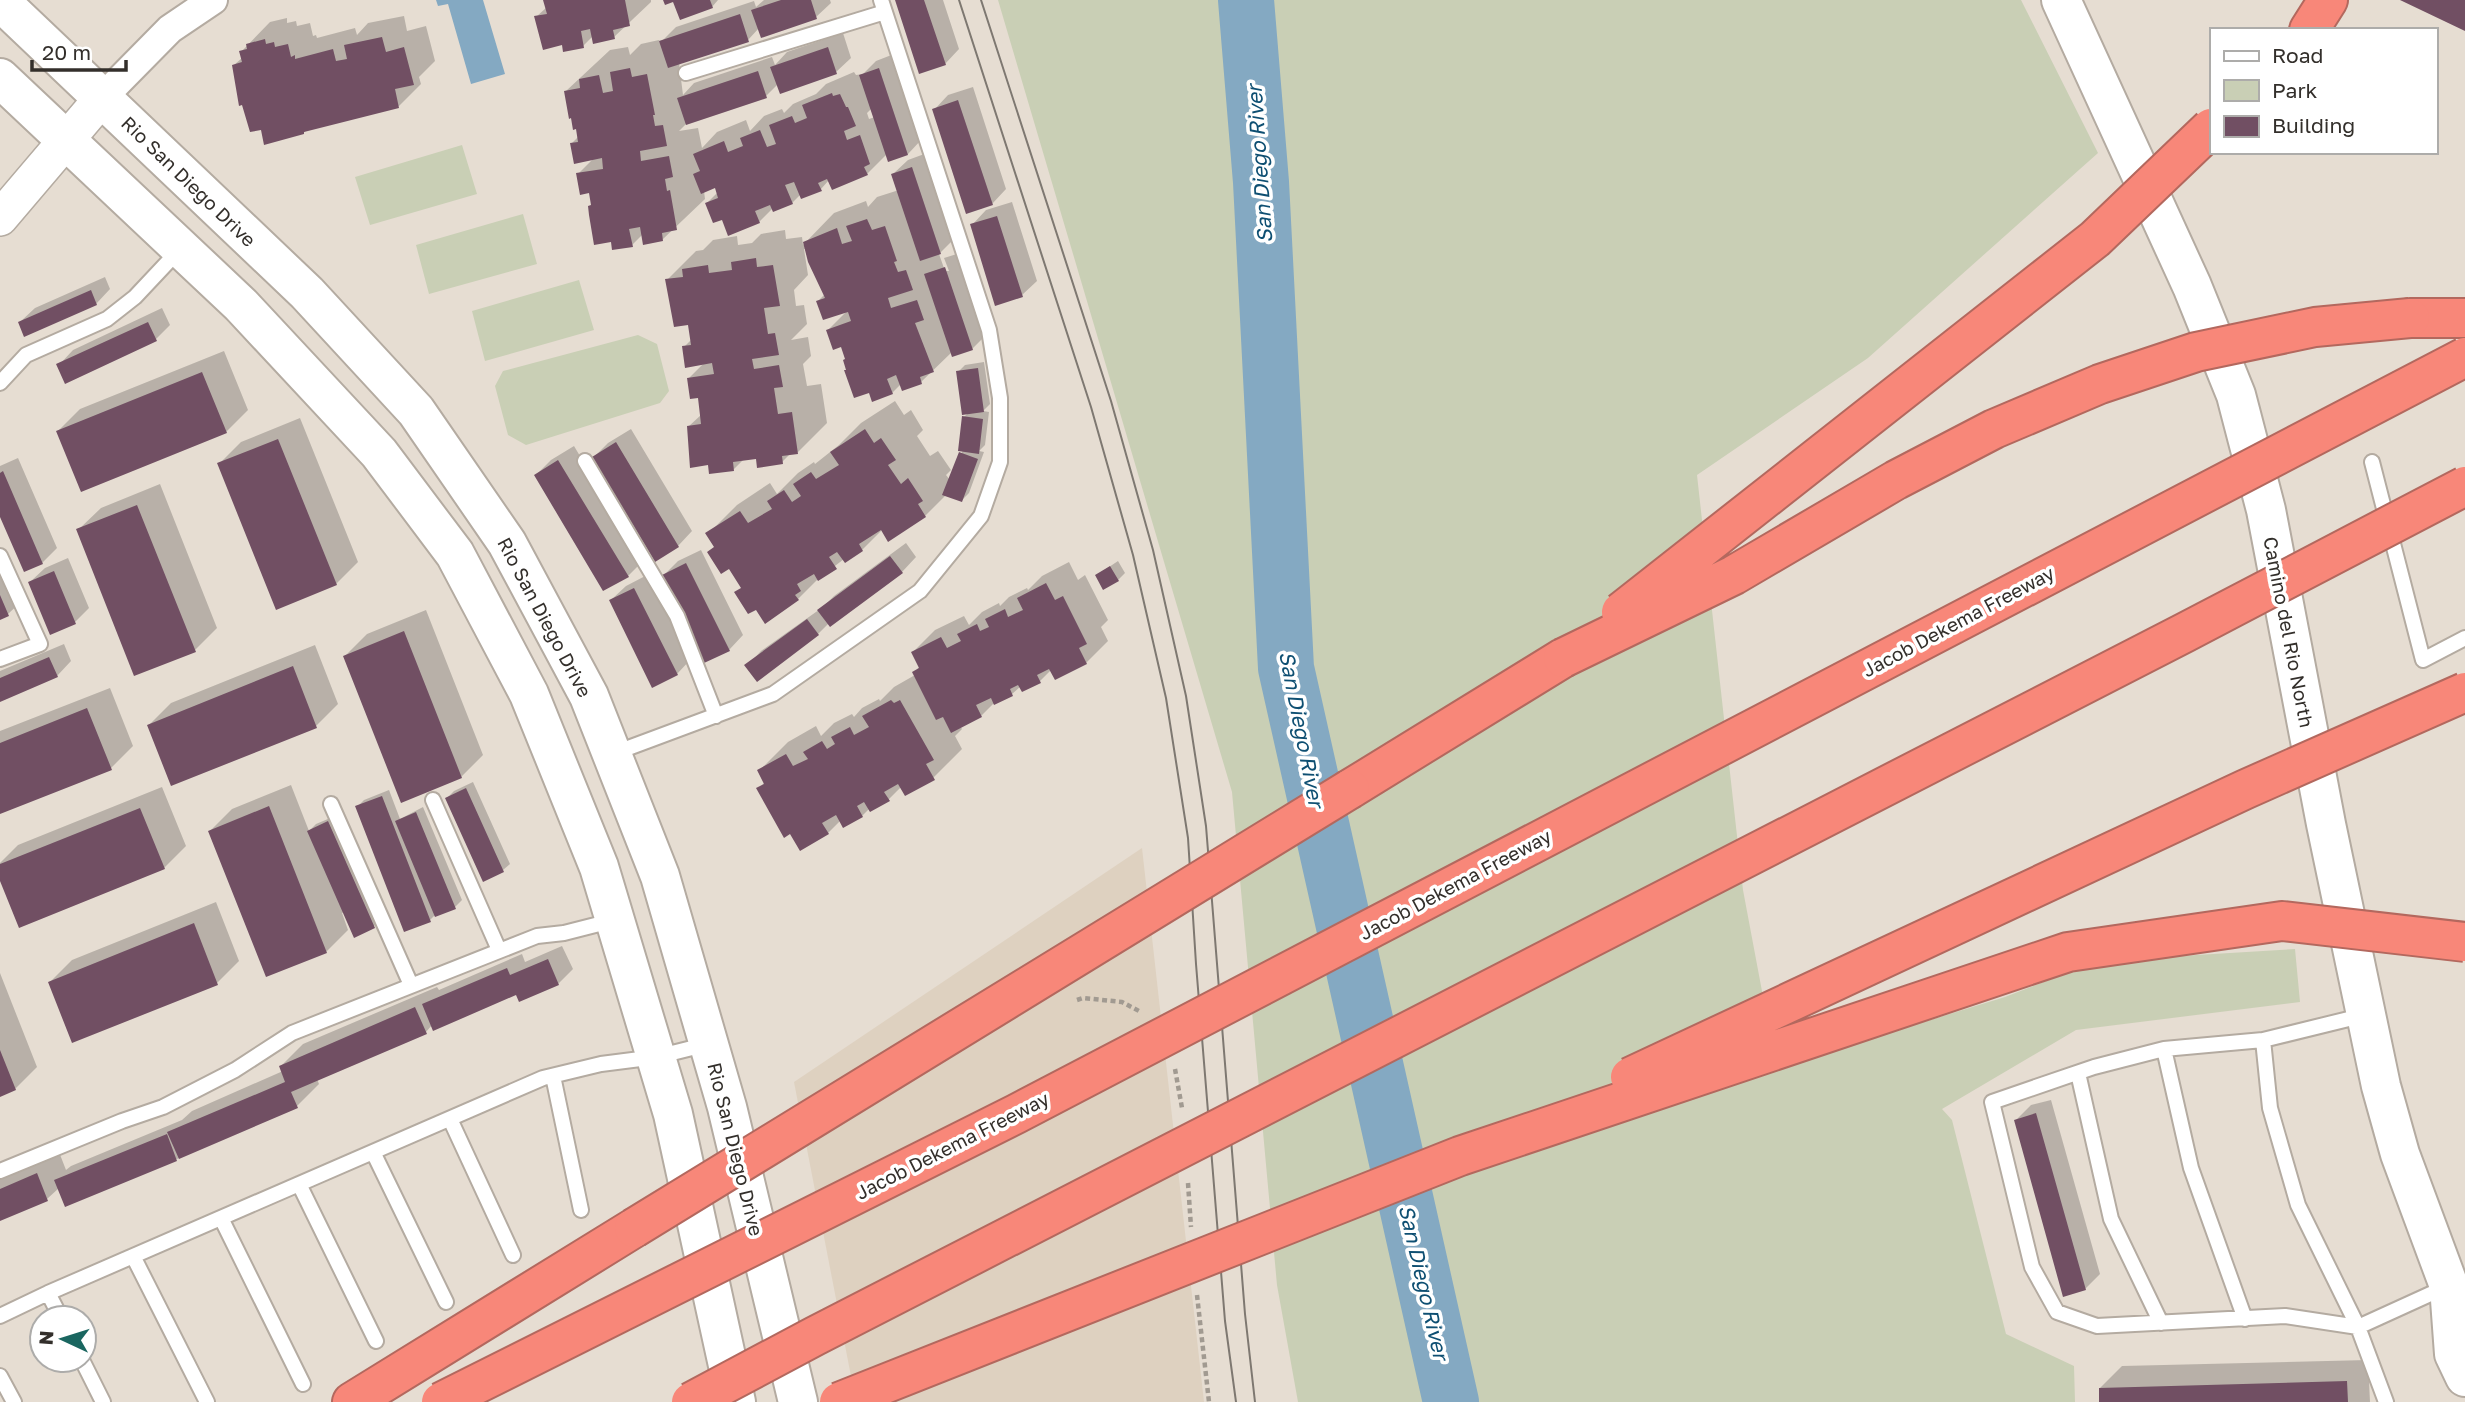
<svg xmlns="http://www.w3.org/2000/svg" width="2465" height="1402" font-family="'Golos Text',sans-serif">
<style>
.built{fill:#ded1c0}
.green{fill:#c9cfb5}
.water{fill:#84a9c2}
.shadow{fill:#0003;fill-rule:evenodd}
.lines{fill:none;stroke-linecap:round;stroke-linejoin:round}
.river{stroke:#84a9c2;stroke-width:56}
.building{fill:#714f63}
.service-casing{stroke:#b4aba1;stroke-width:18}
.minor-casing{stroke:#b4aba1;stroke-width:32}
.tertiary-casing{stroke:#b4aba1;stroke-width:38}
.secondary-casing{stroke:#b4aba1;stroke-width:42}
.motorway-casing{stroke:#b3685e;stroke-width:42}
.path{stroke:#a19a91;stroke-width:4.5;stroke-dasharray:5 3.5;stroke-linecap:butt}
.service{stroke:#fff;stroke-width:14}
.minor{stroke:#fff;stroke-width:28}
.tertiary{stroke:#fff;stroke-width:35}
.secondary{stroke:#fff;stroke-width:38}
.motorway{stroke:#f88779;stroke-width:38}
.tram{stroke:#7e7871;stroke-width:2}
.motorway-bridge-casing{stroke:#b3685e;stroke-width:42;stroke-linecap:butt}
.motorway-bridge{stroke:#f88779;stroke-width:38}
.labels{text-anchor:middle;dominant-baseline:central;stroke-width:7;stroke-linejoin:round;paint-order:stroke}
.street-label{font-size:19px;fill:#332f2b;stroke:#fff}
.water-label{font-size:21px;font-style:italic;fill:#0e4f72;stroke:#fff}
</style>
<rect width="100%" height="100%" fill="#e6ddd2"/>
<path class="built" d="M1142,848l62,554h-348l-62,-320z"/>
<path class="green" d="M998,0h1023l77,153 -230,205 -171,117 46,415 34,181 104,-36 124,-38 92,-36 198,-12 5,53 -224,28 -134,79 10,11 54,214 68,32 1,36h-777l-21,-117 -45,-493z
M462,145l15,49 -107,31 -15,-48z
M523,214l14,50 -108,30 -13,-49z
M579,280l15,50 -109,31 -13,-50z
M638,335l19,9 12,47 -9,12 -134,42 -18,-10 -13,-49 8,-15z"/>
<path class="water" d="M436,0h47l22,74 -34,10 -23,-80 -10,2z"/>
<path class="shadow" d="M545,0h106v2l-37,35 -21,-1 -10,10 -20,-3 -27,-26 11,-10z
M674,0h44l-6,7z
M764,0h66l1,3 -15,14 -57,11 -11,12 -69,23 4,32 11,-12 78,-26 3,8 12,-13 56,-19 8,25 -15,14 -58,12 -12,12 -78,26 -9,9 19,-3 4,20 15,-16 29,-12 4,11 14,-15 18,-7 2,4 9,-9 23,-10 10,-10 28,-12 2,3 7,-1 13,-13 18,-7 28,85 -14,15h-21l-20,20 -38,6 -8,9 -20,5 -9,9 -19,5 -14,14 -36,-5 -16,-14 11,-11 -2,-6 -12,5 1,8 -42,40 -20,-5 -11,11 -40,-41 -2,-13 -12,-17 16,-16 -22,-15 7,-7 -13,-45 44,-41 18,-3 2,8 11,-11 18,-4 1,3 16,-16 78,-26 2,6zM872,108l3,9 -6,2 -2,-6z
M897,0h46l16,49 -14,15z
M404,16l3,15 19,-5 9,35 -16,16 2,7 -22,22 -92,24 -4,3 -41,-5 -29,-62 10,-9 -2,-5 29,-30 17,-4v5l9,-2 1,5 13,-3 3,13 3,-1 1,3 38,-10 2,7 11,-12z
M973,87l33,102 -14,15 -58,-94 14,-15z
M927,153l28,85 -16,16 6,17h4l-5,-13 16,-5 27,81 -15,15 -20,3 -31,30 -20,2 -9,9 -22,-2 -22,-22 -6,-24 -14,-15 21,-21 -31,-8 7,-7 -18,-45h-3l4,26 -14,15 2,16 8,-1 3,19 -16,16 17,-3 3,19 -8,8 4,22 14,-2 6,39 -29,29 -7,1 -9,9 -24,-5 -14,2 -10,10 -24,-6 -22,-36 14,-13 -3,-18 -10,-18 15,-15 -20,-16 8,-8 -2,-16 -23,-43 29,-29 7,-1 10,-10 24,-4 1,9 14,-2 9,-9 24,-4 1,9 16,-2 1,8 31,-32 32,-12 2,6 9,-10 22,-7 -6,-16 15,-14z
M1012,202l25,79 -15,14 -50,-70 14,-15z
M105,277l5,12 -14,15 -76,18 15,-14z
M162,308l8,17 -14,14 -97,26 14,-15z
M224,351l24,59 -22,22 -168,-1 22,-22z
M984,362l6,42 -7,7 6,1 -4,33 -6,6 5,1 -15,41 -7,7 -15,-6 -22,22 -43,14 -20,20 -18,9 -26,20 -20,20 -55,-12 -35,-53 29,-29 33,-22 7,11 21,-21 16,-11 1,2 24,-19 22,-22 34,-22 9,14 7,-5 12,20 -6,6 13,20 8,-5 13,19 -5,5 4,5 13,-30 1,-33 4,-4 -10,-41 7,-7z
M300,418l58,144 -22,22 -117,-120 22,-22z
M631,429l61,102 -14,15 -84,-89 14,-14z
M574,446l69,115 -15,15 -25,12 -67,-113 15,-15z
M18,458l39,90 -15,15 -42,-50v-47z
M160,484l57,144 -22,22 -117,-120 23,-22z
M906,543l10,14 -14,15 -73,51 -11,11 -71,32 14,-15 62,-44 11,-11z
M0,548l23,52 -15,14 -8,4z
M701,550l42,85 -14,15 -65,-75 14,-14z
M68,558l21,50 -14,14 -45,-40 15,-14z
M1118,561l7,12 -7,7 -21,-5z
M1069,562l9,18 7,-5 23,45 -7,7 7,14 -22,22 -35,7 -11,11 -19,5 -9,8 -19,10 -12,12 -21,10 2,3 -7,7 7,13 -29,29 -32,9 -13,13 -18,8 -8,8 -21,4 -13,13 -70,-44 7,-7 -6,-11 29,-29 28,-16 5,10 13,-13 18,-9 2,3 8,-9 17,-9 1,2 14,-14 21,-12 -1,-2 6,-7 -7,-14 22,-22 29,-14 5,9 13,-13 17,-9 1,3 9,-9 18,-9 1,2 14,-14z
M649,574l42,85 -14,15 -66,-74 15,-14z
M426,610l57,145 -22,22 -116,-121 22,-22z
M64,644l7,17 -14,15 -57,24v-29z
M315,645l23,59 -22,22 -144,58 -23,-59 22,-22z
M110,688l23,58 -22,22 -111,45v-82z
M473,782l37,82 -7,6 -56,-72 7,-7z
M291,785l18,46 7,-7 19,-8 46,104 -7,6 -29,-14 -3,1 6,17 -22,22 -116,-121 22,-22z
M162,787l24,59 -22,22 -164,8v-13l18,-18z
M389,790l11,29 23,-12 39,93 -7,7 -21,9 -4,4 -73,-113 7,-7z
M216,902l23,59 -22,22 -167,-1 22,-22z
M562,946l11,23 -15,15 -41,9 -85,32 -6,7 -109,47 2,5 -22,22 -120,53 -111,45 -7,-16 -12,11 -47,20v-42l59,-25 7,18 5,-4 111,-46 10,-9 91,-40 -2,-5 22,-22 134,-57 2,3 83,-36 3,8z
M0,973l37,94 -22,22 -15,6z
M2051,1100l49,174 -15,15 -69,-169 15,-15z
M2368,1360l2,42h-269l-1,-14 22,-22z"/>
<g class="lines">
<path class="river" d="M1246,0l15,182 25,486 165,734"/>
</g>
<path class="building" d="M543,0h82l5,26 -17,4 2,9 -22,5 -3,-15 -9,2 3,17 -21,4 -1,-7 -19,5 -9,-34 13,-2z
M663,0h47l3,8 -33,12 -7,-18 -8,3z
M781,0h30l6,19 -56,19 -10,-28z
M895,0h29l22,65 -27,9z
M2400,0h65v31z
M740,14l9,28 -81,26 -9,-27z
M382,37l4,15 18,-5 10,38 -19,4 4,19 -95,24v2l-40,11 -3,-15 -11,2 -8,-27 -3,1 -7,-41 10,-3 -3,-11 8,-2 -1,-5 19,-5 1,5 8,-2 1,5 13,-3 3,13 4,-2v4l38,-10 3,12 11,-2 -3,-14z
M828,47l9,27 -57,20 -10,-27z
M630,68l2,9 15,-3 8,41h-2l2,11 8,-1 4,21 -27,5 1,10 28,-5 4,21 -8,2 2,12 3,-1 7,40 -15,3 1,8 -20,4 -3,-18 -11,2 4,18 -21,3 -1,-8 -17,3 -5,-30 -1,-9 3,-1 -2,-12 -9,2 -4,-22 27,-4 -1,-11 -28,6 -4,-21 8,-1 -2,-13 -3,1 -2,-12 -2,1 -5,-28 16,-3 -1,-9 20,-4 4,18 10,-2 -3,-19z
M879,68l29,87 -20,7 -29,-87z
M758,71l9,27 -81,27 -9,-27z
M832,93l1,3 7,-2 6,13h2l8,19 -12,5 3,9 13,-5 10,29 -6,3 4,8 -36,15 -5,-11 -9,4 4,8 -21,8 -7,-17 -9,3 8,19 -20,8 -3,-7 -15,6 5,12 -32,13 -6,-16 -9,3 -8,-20 13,-5 -3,-10 -14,6 -8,-20 7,-3 -7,-17 31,-13 4,11 15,-6 -3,-8 20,-8 7,17 9,-3 -7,-19 23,-9 3,7 12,-5 -5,-13z
M958,100l35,105 -27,9 -34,-105z
M912,167l29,87 -21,7 -29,-87z
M997,216l26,81 -28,9 -25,-82z
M867,219l5,11 13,-4 12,35 -3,1 4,10 8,-2 7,20 -25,8 3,10 26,-8 7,20 -9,3 19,49 -14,5 2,7 -20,7 -6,-16 -9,4 6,15 -21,8 -3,-9 -15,5 -10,-28h2l-3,-10 2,-1 -4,-12 -8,3 -7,-20 25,-9 -3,-9 -25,8 -7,-19 9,-3 -17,-36 -5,-20 34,-14 5,16 10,-3 -6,-15z
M756,258l1,9 16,-2 7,41 -16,2 4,26 7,-1 4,22 -27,4 2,10 25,-4 4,22 -9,1 4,26 14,-2 6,42 -16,2 1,8 -26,4 -1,-9 -23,3 1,9 -25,3 -1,-9 -18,3 -3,-42 14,-2 -3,-26 -8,1 -3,-21 27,-4 -2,-11 -27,5 -3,-22 9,-1 -3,-20 -14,2 -9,-48 18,-2 -1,-8 26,-4 1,8 23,-3 -1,-8z
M945,267l28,83 -21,7 -28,-83z
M91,290l6,15 -73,32 -6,-15z
M148,322l9,19 -92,43 -9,-20z
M978,368l6,44 -22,3 -6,-44z
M202,372l25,61 -146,59 -25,-61z
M962,416l21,3 -4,35 -21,-3z
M865,429l9,14 7,-5 15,22 -8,5 13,19 7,-6 15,23 -5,3 8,13 -38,25 -7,-12 -22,14 4,7 -18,12 -8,-11 -8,5 8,12 -19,12 -4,-7 -17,10 4,7 -6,4 4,5 -34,24 -9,-14 -8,4 -14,-22 7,-4 -12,-19 -8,5 -14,-22 7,-5 -9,-14 35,-22 8,12 24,-14 -5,-8 17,-11 8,12 9,-6 -8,-12 18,-12 5,7 23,-14 -9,-13z
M278,439l59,146 -61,25 -59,-147z
M616,442l63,105 -24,15 -63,-105z
M959,452l19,7 -16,43 -20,-7z
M558,460l71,117 -26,14 -69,-116z
M3,471l40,93 -19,8 -24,-55v-44z
M137,505l59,147 -62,24 -58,-147z
M890,556l13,17 -73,54 -13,-17z
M686,563l44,88 -26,12 -42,-88z
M1110,566l9,15 -16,9 -8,-15z
M54,571l22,53 -26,11 -22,-53z
M1046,583l9,17 8,-4 24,48 -8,4 8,16 -32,16 -6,-11 -12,6 4,8 -19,9 -4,-7 -8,4 3,7 -19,9 -3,-7 -15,7 6,12 -31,16 -8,-16 -7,3 -24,-48 7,-4 -8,-16 30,-15 6,11 14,-7 -4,-7 20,-10 3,7 9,-4 -4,-8 20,-10 3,8 15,-7 -6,-12z
M634,588l44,87 -26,13 -43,-88z
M0,595l9,21 -9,4z
M807,619l12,16 -62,47 -13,-17z
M404,631l58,147 -61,25 -58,-147z
M49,657l9,20 -58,25v-24z
M293,666l24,62 -146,58 -24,-61z
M891,700l3,3 6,-3 34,60 -8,4 9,16 -30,16 -7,-12 -14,8 6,9 -20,11 -6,-10 -7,4 6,11 -20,11 -7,-13 -14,8 7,11 -29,17 -10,-17 -6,4 -28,-50 8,-4 -7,-14 29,-16 7,12 15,-7 -5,-7 19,-11 5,8 8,-5 -4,-7 19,-10 4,8 15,-8 -7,-11z
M87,708l25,62 -112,44v-71z
M466,788l38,84 -21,10 -38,-84z
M382,796l49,126 -27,10 -49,-126z
M269,806l58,147 -61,24 -58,-146z
M140,808l25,61 -146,59 -19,-47v-17z
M416,812l40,97 -21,8 -40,-96z
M328,821l47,107 -21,10 -47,-107z
M194,923l24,62 -146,58 -24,-61z
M548,959l11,26 -40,17 -3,-7 -83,36 -11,-27 85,-36 3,7z
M415,1007l12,27 -136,58 7,16 -119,51 -12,-27 118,-50 -6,-16z
M0,1050l16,40 -16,7z
M2036,1113l50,177 -23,7 -49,-177z
M167,1134l10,27 -112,46 -11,-27z
M37,1173l11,28 -48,20v-32z
M2347,1381l1,21h-249v-14z"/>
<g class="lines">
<g class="service-casing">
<path id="service" d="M686,73l199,-61
M0,383l26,-28 81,-36 28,-22 46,-49
M585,461l92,155 39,100
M2372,462l51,198 42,-22
M0,556l40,88 -40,15
M612,754l161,-60 147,-103 61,-75 19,-54v-64l-11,-68 -108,-330
M433,800l66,150
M331,804l80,181
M2365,1015l-102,25 -99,9 -70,18 -102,35 40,165 25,45 40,14 188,-10 73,11 90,-41
M2263,1040l7,68 28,97 60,122 28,75
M2164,1049l27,119 54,151
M2078,1073l33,146 50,104
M553,1076l28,134
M450,1119l63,136
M373,1152l73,150
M0,1171l122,-50 41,-14 72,-37 57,-37 245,-97 27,-3 51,-13
M299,1184l77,157
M221,1218l82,166
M133,1256l74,146
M48,1293l13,25
M0,1316l48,-23 495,-215 58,-14 55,-7 52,-13
M82,1360l21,42
M0,1376l14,26"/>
</g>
<g class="minor-casing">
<path id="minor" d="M102,98l68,-69 43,-29"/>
</g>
<g class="tertiary-casing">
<path id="tertiary" d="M0,218l102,-120"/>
</g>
<g class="secondary-casing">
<path id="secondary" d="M2061,0l131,286 44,109 30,115 60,314 55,262 19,68 49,132 5,68 11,23
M0,1l307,292 109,118 91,132 82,153 71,180 67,231 71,295
M0,78l241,227 138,148 76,101 74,140 70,173 74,247 63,288"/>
</g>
<g class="motorway-casing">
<path id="motorway" d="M2309,30l19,-30
M2410,318h55
M1350,789l213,-131
M352,1402l282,-174"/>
</g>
<path class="path" d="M1077,1000l6,-2 39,4 17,9
M1175,1069l7,39
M1188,1183l3,44
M1197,1295l12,107"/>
<use href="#service" class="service"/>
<use href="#minor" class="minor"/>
<use href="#tertiary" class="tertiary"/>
<use href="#secondary" class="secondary"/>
<use href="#motorway" class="motorway"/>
<path class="tram" d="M959,0l132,407 42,148 33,143 22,140 8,126 29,357 11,81
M981,0l130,401 42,149 33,146 20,130 39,488 10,88"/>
<g class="motorway-bridge-casing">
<path id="motorway-bridge" d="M1621,612l474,-373 116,-111
M1563,658l171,-83 162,-95 98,-51 106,-45 96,-32 119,-25 95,-9
M1630,1077l616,-288 219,-97
M634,1228l716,-439
M441,1402l575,-288 1449,-757
M691,1402l124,-66 1369,-703 281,-147
M839,1402l621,-246 608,-204 214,-31 183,21"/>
</g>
<use href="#motorway-bridge" class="motorway-bridge"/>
</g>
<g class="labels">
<g class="street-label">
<text transform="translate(189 181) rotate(44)">Rio San Diego Drive</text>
<text transform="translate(545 617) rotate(62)">Rio San Diego Drive</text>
<text transform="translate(1958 621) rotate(-28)">Jacob Dekema Freeway</text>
<text transform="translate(2289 632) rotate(79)">Camino del Rio North</text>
<text transform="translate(1455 884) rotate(-28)">Jacob Dekema Freeway</text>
<text transform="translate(952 1145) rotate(-27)">Jacob Dekema Freeway</text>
<text transform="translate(736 1149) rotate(76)">Rio San Diego Drive</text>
</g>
<g class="water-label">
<text transform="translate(1259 164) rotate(-94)">San Diego River</text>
<text transform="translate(1302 729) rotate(79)">San Diego River</text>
<text transform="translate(1424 1282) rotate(77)">San Diego River</text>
</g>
</g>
<rect x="2210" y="28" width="228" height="126" fill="#ffffff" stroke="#adacaa" stroke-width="2"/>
<rect x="2224" y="51" width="35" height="10" fill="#ffffff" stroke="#adacaa" stroke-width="2"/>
<text x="2272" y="63" font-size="21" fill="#332f2b">Road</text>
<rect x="2224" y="80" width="35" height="21" fill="#c9cfb5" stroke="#adacaa" stroke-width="2"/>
<text x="2272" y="98" font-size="21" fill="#332f2b">Park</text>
<rect x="2224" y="116" width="35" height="21" fill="#714f63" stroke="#adacaa" stroke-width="2"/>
<text x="2272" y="133" font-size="21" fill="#332f2b">Building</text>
<g transform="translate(63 1339) rotate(274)"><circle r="33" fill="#ffffff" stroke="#adacaa" stroke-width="2"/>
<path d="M0-5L12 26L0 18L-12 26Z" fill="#1a6660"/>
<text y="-10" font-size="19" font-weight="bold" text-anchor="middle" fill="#332f2b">N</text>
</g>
<path d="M32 60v10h94v-10" fill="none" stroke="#332f2b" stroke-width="3.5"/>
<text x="42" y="60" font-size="21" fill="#332f2b" stroke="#ffffff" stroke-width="5" paint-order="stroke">20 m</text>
</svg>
